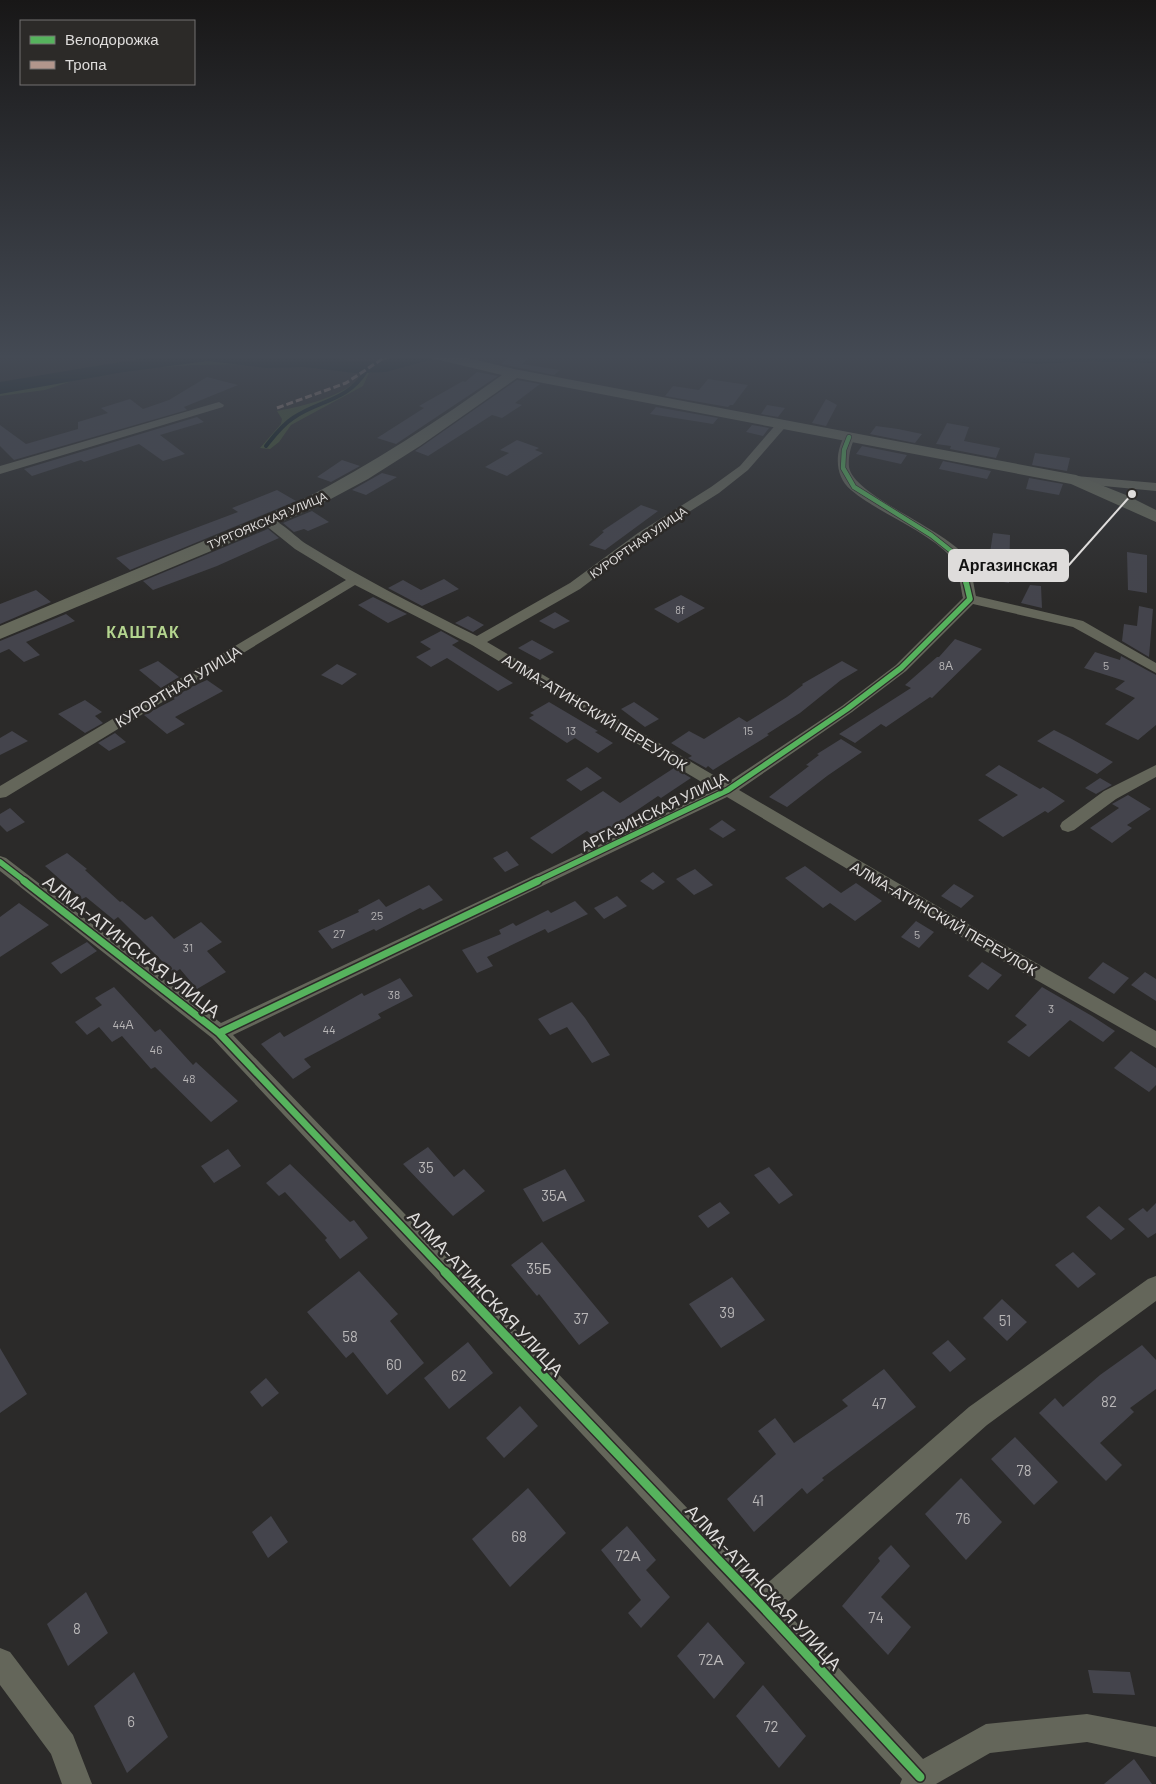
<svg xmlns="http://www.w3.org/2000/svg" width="1156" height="1784" font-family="Barlow,sans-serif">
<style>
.green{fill:#425530}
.water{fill:#05161a}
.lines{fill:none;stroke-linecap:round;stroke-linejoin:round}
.stream{stroke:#05161a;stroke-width:4}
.river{fill:#05161a;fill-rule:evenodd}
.building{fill:#44444c}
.street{fill:#64665a;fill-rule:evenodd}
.secondary{fill:#66695b;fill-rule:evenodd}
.quiet{stroke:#b2968c;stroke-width:3;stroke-dasharray:7 3;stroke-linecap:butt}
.cycleway-far3-casing{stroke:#2c2a28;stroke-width:6}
.cycleway-far2-casing{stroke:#2c2a28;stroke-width:8}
.cycleway-far1-casing{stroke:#2c2a28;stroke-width:10}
.cycleway-casing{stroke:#2c2a28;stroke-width:12}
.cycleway-far3{stroke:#56b35d;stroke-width:4.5}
.cycleway-far2{stroke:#56b35d;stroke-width:5.5}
.cycleway-far1{stroke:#56b35d;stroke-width:7}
.cycleway{stroke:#56b35d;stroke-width:9}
.labels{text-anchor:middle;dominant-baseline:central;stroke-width:5;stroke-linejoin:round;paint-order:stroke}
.far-number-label{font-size:11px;fill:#b8b6b7}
.far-street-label{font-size:12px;fill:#dedcdb;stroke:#2c2a28}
.number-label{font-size:12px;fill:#b8b6b7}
.street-label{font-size:15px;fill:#dedcdb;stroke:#2c2a28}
.near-number-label{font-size:15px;fill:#b8b6b7}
.far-district-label{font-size:16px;font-weight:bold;letter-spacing:1px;fill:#b4d58f;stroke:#2c2a28}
.near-street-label{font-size:18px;fill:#dedcdb;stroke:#2c2a28}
.leader{fill:none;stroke:#dedcdb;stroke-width:2}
.callout-dot{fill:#dedcdb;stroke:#2c2a28;stroke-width:2}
.callout{fill:#dedcdb;stroke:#dedcdb;stroke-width:2}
.callout-label{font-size:16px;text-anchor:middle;font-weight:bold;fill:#111}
</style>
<rect width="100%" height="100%" fill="#2b2a29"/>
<path class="green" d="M158,355h112l100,10 22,-10h20l16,4 -50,11 -9,3 -6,13 -72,39 -12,17 -9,7 -10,-1 21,-24 1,-5 -5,-8c31,-6 58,-13 84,-32l-2,-9 -48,-6h-28l-86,1 -58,3 -64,12 -30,10 -45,6v-14l21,-1z"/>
<path class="water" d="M925,355h231v8l-64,-2 -54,3z"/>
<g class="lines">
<path class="stream" d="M266,446c8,-10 16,-21 27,-28 26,-18 55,-17 73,-47l20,-5"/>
<path class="river" d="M162,355h142l51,6 30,-1 19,-5h32l-3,4 -47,13 -31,1 -51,-6 -38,1 -58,-7 -84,11 -124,22v-12z"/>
</g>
<path class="building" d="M510,355l19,2 -7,7 38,6 -6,5 -53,-11z
M477,372l21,4 -102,68 -19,-6 47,-30 -5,-2 44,-25 2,1z
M207,377l31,8 -54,22 3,3 -173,50 -14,-14v-21l26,19 52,-15v-7l30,-9 -7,-5 29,-9 13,10 26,-9z
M708,379l40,6 -15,20h-3l-2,2 -63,-11 8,-10 26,4z
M517,380l23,4 -25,19 7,2 -20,13 -10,-3 -64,41 -13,-5z
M826,399l11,6 -11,21 -14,-3z
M767,405l18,3 -7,9 -17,-3z
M656,407l62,11 -5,6 -63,-10z
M197,417l7,5 -44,13 25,19 -22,7 -24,-17 -55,18 -3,-2 -49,16 -8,-7z
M947,423l22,4 -5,14 36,7 -4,10 -46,-9 1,-3 -15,-2z
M752,425l17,3 -6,8 -17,-4z
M876,426l22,3 24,5 -7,9 -45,-9z
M517,440l22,8 -4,2 8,3 -36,23 -22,-9 24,-14 -9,-3z
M862,446l45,9 -6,9 -45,-10z
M1035,453l35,5 -3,13 -35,-6z
M342,460l18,6 -29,16 -14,-5z
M943,461l48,10 -4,8 -48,-10z
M382,473l15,4 -31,18 -14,-5z
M1029,478l34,6 -4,11 -33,-6z
M277,490l19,11 -166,69 -14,-12 122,-46 -6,-4z
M641,505l17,6 -53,39 -16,-5 15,-13 -2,-1z
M312,511l17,11 -21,9 -4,-2 -10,3 -11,-9z
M268,529l11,9 -62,28 -64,24 -10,-9z
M993,533l17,2 -1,48 -23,-4z
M1127,552l20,3v38l-19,-3z
M444,579l15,10 -37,17 -34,-18 15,-8 18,10z
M1030,585l11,1 1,22 -21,-5z
M36,590l15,12 -51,22v-20z
M681,595l24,13 -27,15 -24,-14z
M373,597l34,17 -19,9 -30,-18z
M1139,606l14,3 -4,48 -27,-16 2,-17 13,2z
M555,612l15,9 -16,8 -15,-8z
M66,614l9,7 -49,21 14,13 -16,7 -15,-13 -9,4v-12z
M468,616l16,9 -11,7 -18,-9z
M441,631l18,10 -7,4 61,38 -15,8 -51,-33 -16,9 -15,-10 15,-8 -11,-7z
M955,639l27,10 -50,49 -2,-1 -44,30 -5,-3 -26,19 -16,-9 72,-46 -6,-3 32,-28h2z
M532,640l22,12 -14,8 -22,-12z
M1095,652l25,8 1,-4 35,19v50l-18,15 -33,-16 30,-26 -20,-9 10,-8 -41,-13z
M158,661l21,16 -18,11 -22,-18z
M842,661l16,9 -17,10 -41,33 -33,21 2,1 -56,35 -5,-4 -2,2 -18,-10 4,-2 -21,-13 18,-12 15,8 35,-22 8,5 40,-25 16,-12 -1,-1z
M337,664l20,10 -15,11 -21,-10z
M207,680l16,11 -48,26 10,7 -18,10 -23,-19 31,-16 -2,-1 18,-11z
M85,700l17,12 -7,4 8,7 -18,10 -27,-19z
M549,702l49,29 -3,1 18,11 -15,10 -23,-15 -8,5 -38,-25 5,-3 -4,-2z
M634,702l12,8 13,9 -14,8 -24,-18z
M1054,730l16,8 43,24 -16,12 -60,-33z
M12,731l16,10 -28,14v-17z
M115,733l11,9 -17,9 -11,-8z
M841,739l21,13 -35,24 -40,31 -18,-10 40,-31 -3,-1 13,-10 -2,-1z
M999,765l41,24 3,-2 22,14 -17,12 -3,-2 -42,26 -25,-17 40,-25 -33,-20z
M587,767l15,11 -21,13 -15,-11z
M674,768l17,10 -30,20 -3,-2 -62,42 -9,-7 -35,23 -22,-16 73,-47 17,12z
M1100,778l12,7 -16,9 -11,-6z
M1128,795l23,14 -24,16 5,3 -20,15 -22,-15 29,-20 -7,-4z
M10,808l15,14 -18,10 -7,-7v-11z
M722,820l14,10 -13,8 -14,-9z
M507,851l12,14 -14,7 -12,-14z
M67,853l20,16 -2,1 35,32 2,-1 23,19 7,-4 22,23 27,-17 21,20 -15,9 19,21 -29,17 -17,-20 -6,4 -56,-56 -4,3 -28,-23 -4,2 -37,-33z
M805,866l36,27 15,-10 26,18 -27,20 -25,-18 -7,5 -38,-30z
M695,869l18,16 -19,10 -18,-16z
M653,872l12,10 -12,8 -13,-9z
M954,884l20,12 -13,12 -20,-12z
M429,885l14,15 -20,10 -3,-2 -44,23 -2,-2 -42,20 -14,-18 41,-19 -1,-2 21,-11 7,8z
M617,896l10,10 -23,13 -10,-11z
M575,901l13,13 -40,19 -3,-4 -58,28 6,9 -16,7 -15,-23 39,-16 -2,-4 14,-7 3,3 32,-16 3,3z
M19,903l30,22 -49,32v-40z
M916,921l18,11 -15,16 -18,-11z
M87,942l10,9 -36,23 -10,-11z
M982,962l20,13 -14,15 -20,-14z
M1103,962l26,16 -15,16 -26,-16z
M1145,972l11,7v22l-25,-16z
M400,978l13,18 -35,18 3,4 -77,41 7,8 -18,12 -32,-35 19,-12 4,5 78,-44 2,3z
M114,987l41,45 5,-3 33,36 3,-3 42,39 -27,21 -56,-55 -4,2 -29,-33 -10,6 -13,-15 -12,8 -12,-13 27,-17 -7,-7z
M1042,987l50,29 23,15 -12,11 -33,-22 -41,37 -22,-15 20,-17 -12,-9z
M572,1002l13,16 25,37 -18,8 -25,-36 -17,8 -12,-16z
M1131,1051l25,17v17l-7,7 -35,-24z
M428,1147l26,30 10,-8 21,22 -32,25 -50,-52z
M228,1149l13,17 -27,17 -13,-17z
M290,1164l60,58 4,-2 14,18 -28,21 -15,-19 2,-2 -42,-46 -6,4 -13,-13z
M769,1167l24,28 -14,9 -25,-29z
M565,1169l20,32 -42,21 -20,-33z
M720,1202l10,11 -22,15 -10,-12z
M1156,1203v30l-8,5 -20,-19 15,-11 4,4z
M1099,1206l26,23 -14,11 -25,-23z
M542,1242l67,81 -30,22 -40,-51 -2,2 -26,-31z
M1073,1252l23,22 -18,14 -23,-23z
M359,1271l39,43 -8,7 34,42 -37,32 -34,-43 -7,6 -39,-46z
M732,1277l33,43 -44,28 -32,-44z
M1002,1299l25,23 -20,19 -24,-23z
M948,1340l18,19 -16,13 -18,-19z
M468,1342l25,31 -44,36 -25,-31z
M1142,1345l14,15v29l-26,19 4,4 -34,31 22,22 -16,16 -67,-68 16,-15 8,9 37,-32z
M0,1348l27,46 -27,19z
M884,1369l32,38 -94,71 2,2 -17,14 -5,-6 -48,44 -27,-33 49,-45 -18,-23 17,-13 19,25 54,-37 -6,-6z
M266,1378l13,15 -17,14 -12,-15z
M520,1406l18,20 -34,32 -18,-20z
M1015,1437l43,45 -24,23 -43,-46z
M961,1478l41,44 -36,38 -41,-46z
M528,1488l38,45 -56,54 -38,-48z
M271,1516l17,26 -20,16 -16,-26z
M627,1526l29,34 -10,10 24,27 -29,31 -13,-15 13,-13 -40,-50z
M891,1545l19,21 -29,31 30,30 -23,28 -46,-49 38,-45 -2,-3z
M86,1592l22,41 -40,33 -21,-42z
M708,1622l37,41 -31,36 -37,-43z
M1088,1670l42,2 5,23 -42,-2z
M134,1672l34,65 -41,36 -33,-67z
M763,1685l43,51 -27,32 -43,-52z
M1134,1759l18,25h-48z"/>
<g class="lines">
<path class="street" d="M219,402l5,3 -1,2 -223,67v-8z
M783,420l6,3 -41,47 -29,23 -73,46 -66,50 -93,53 240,141 115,-77 54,-41 67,-67c-2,-9 -5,-34 -11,-40 -27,-29 -71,-43 -101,-68 -17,-14 -16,-38 -6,-55h8l2,2c-4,9 -7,19 -6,30 4,28 95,62 116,89 6,7 9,31 11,40l107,25 73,42v10l-83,-46 -100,-23 -67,67 -54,41 -113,78 246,144 171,97v17l-183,-104 -246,-147 -494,238 530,552 206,-180 179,-128 8,-3v25l-169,124 -205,182 141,152 63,-35 101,-10 69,13v30l-69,-15 -97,11 -54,31h-36l2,-5 -150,-163 -540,-578 -212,-167v-15l6,2 215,165 494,-233 -243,-145 -117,-60 -349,212 -6,1v-12l346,-206 -51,-31 -31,-25 -2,-3 2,-3c12,-3 33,21 44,27 55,34 111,62 169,91l93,-53 68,-50 73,-46 29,-21 39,-45z
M1076,476l80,7v8l-84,-8 -2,-3 2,-3z
M1156,765v12l-40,22 -42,31 -6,2 -6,-2 -2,-4 2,-4 42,-31z
M0,1648l10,4 63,83 19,49h-30l-11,-30 -51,-69z"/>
<path class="secondary" d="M429,355h26l59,14 562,106 50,20 30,15v12l-85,-38 -554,-106 -97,68 -52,33 -54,29 -314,131v-13l302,-126c70,-36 136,-79 200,-125l-71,-17z"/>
<path class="quiet" d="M277,408l69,-25 39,-26"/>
<g class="cycleway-far3-casing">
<path id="cycleway-far3" d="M849,437l-5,13 -1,18 11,19 77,48 29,23 6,26"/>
</g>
<g class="cycleway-far2-casing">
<path id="cycleway-far2" d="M0,862l26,20
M535,882l193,-92 119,-81 54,-41 69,-69 -4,-17"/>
</g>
<g class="cycleway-far1-casing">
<path id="cycleway-far1" d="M24,881l195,152 227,240
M219,1033l319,-152"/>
</g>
<g class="cycleway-casing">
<path id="cycleway" d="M445,1272l317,334 158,171"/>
</g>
<use href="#cycleway-far3" class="cycleway-far3"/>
<use href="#cycleway-far2" class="cycleway-far2"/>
<use href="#cycleway-far1" class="cycleway-far1"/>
<use href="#cycleway" class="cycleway"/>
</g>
<linearGradient id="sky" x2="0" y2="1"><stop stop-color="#181717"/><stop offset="0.59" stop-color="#444a54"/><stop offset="1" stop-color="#444a54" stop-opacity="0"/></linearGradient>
<rect width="1156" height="605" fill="url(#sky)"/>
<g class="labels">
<g class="far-number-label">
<text x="680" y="609">8f</text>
</g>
<g class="far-street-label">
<text transform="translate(267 520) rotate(-23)">ТУРГОЯКСКАЯ УЛИЦА</text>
<text transform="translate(638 542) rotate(-35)">КУРОРТНАЯ УЛИЦА</text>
</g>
<g class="number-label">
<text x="946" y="665">8А</text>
<text x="1106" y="665">5</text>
<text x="571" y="730">13</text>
<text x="748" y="730">15</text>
<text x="377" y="915">25</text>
<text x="339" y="933">27</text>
<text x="917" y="934">5</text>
<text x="188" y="947">31</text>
<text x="394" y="994">38</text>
<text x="1051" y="1008">3</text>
<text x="123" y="1024">44А</text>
<text x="329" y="1029">44</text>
<text x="156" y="1049">46</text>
<text x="189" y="1078">48</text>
</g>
<g class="street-label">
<text transform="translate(178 686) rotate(-31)">КУРОРТНАЯ УЛИЦА</text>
<text transform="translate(595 712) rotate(31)">АЛМА-АТИНСКИЙ ПЕРЕУЛОК</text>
<text transform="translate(654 811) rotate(-26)">АРГАЗИНСКАЯ УЛИЦА</text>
<text transform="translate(944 918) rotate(30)">АЛМА-АТИНСКИЙ ПЕРЕУЛОК</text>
</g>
<g class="near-number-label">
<text x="426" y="1167">35</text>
<text x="554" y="1195">35А</text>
<text x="539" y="1268">35Б</text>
<text x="727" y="1312">39</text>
<text x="581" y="1318">37</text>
<text x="1005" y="1320">51</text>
<text x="350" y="1336">58</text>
<text x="394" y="1364">60</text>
<text x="459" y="1375">62</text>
<text x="1109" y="1401">82</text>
<text x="879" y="1403">47</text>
<text x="1024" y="1470">78</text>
<text x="758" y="1500">41</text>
<text x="963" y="1518">76</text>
<text x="519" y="1536">68</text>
<text x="628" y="1555">72А</text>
<text x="876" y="1617">74</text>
<text x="77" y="1628">8</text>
<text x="711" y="1659">72А</text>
<text x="131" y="1721">6</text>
<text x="771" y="1726">72</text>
</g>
<g class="far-district-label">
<text x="143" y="631">КАШТАК</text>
</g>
<g class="near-street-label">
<text transform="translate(132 946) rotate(38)">АЛМА-АТИНСКАЯ УЛИЦА</text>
<text transform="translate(486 1293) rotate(47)">АЛМА-АТИНСКАЯ УЛИЦА</text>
<text transform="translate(764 1587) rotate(47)">АЛМА-АТИНСКАЯ УЛИЦА</text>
</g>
</g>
<path class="leader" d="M1132 494L1068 566"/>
<circle class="callout-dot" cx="1132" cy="494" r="5"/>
<rect class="callout" x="949" y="550" width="119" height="31" rx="5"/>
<g class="callout-label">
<text x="1008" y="571">Аргазинская</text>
</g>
<rect x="20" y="20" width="175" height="65" fill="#2c2a28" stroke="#737170"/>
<rect x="30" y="36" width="25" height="8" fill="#56b35d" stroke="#737170"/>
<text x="65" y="45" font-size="15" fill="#dedcdb">Велодорожка</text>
<rect x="30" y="61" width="25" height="8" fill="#b2968c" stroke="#737170"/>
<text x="65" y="70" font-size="15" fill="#dedcdb">Тропа</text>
</svg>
